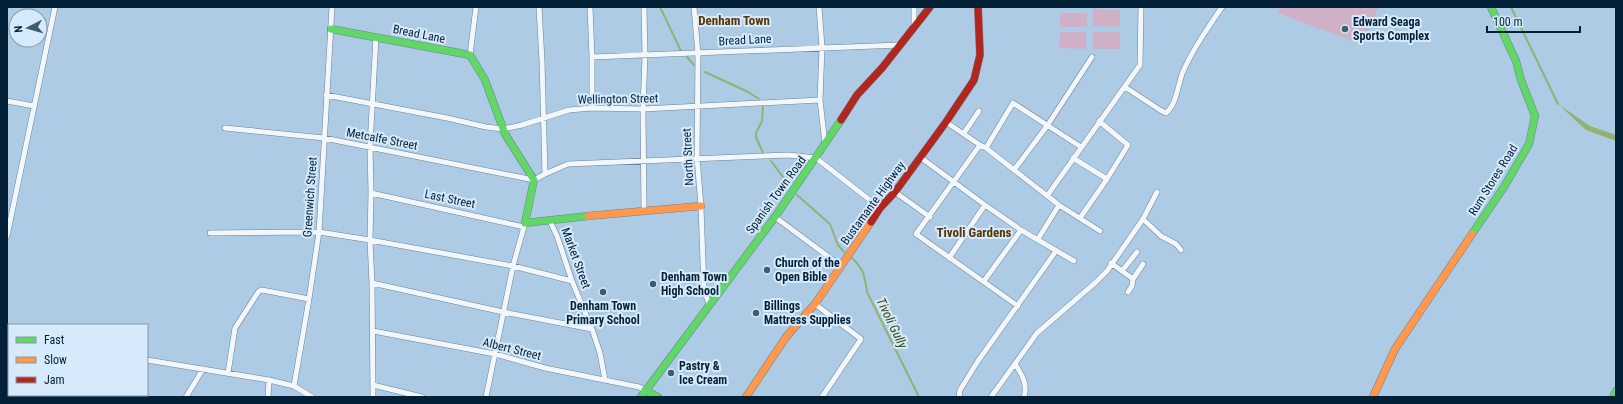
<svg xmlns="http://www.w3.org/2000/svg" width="1623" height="404" font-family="'Roboto Condensed',sans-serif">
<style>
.green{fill:#d0b0c6}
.water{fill:#92b274}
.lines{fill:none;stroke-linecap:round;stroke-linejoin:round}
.stream{stroke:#92b274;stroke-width:2}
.street-casing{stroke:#67849a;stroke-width:6}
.fast-casing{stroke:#67849a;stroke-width:8}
.slow-casing{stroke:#67849a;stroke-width:8}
.jam-casing{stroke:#67849a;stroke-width:8}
.street{stroke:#f3f7fb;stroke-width:5}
.fast{stroke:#63d668;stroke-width:7}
.slow{stroke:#ff974d;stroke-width:7}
.jam{stroke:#b3261e;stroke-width:7}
.poi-dot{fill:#3f5c73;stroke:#d6eafb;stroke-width:1.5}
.labels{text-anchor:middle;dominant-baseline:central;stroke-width:4;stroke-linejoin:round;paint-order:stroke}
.poi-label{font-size:12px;font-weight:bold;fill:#042036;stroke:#d6eafb;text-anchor:start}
.street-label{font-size:12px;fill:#042036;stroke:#d6eafb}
.neighbourhood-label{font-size:13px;font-weight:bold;fill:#5a3402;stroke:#d6eafb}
.water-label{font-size:13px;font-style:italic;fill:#364a00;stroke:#d6eafb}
</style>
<rect width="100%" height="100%" fill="#adcbe5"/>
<path class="green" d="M1280,7h98l-15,38 -85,-32z
M1093,9l27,1v17l-27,-1z
M1060,13h27v14h-27z
M1060,32h26v17l-27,-1z
M1093,32h27v17h-27z"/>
<path class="water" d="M1558,104l32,22 26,9v6l-30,-11z"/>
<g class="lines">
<path class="stream" d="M660,7l21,44
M1511,7l47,97
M687,57l7,8
M705,72l43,20 11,7
M763,106l-1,15 -6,12v4l7,16
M771,161l18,24
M797,195l33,29 8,21 6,7
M852,258c12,11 13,19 15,34l52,105"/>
<g class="street-casing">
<path id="street" d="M590,7l2,50v51
M644,7l1,49 -2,53 1,101
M694,7l4,47 -1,104 4,48 3,84 5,14
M819,7l3,40 -2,53 5,44
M914,27v-20
M470,55l6,-48
M592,57l308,-12
M1125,87l35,23 6,3c10,-8 12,-27 16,-39 10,-24 26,-46 40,-67
M326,95l121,23 39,9 17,2 19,-4 47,-15 23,-2 51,1 177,-9
M7,101l27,5
M946,122l34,23
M225,128l99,10 210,42 11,-6 -3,-113 -3,-54
M964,133l15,-22
M986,148l73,57 41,26
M920,157l65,48 36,25 53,31
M1073,158l34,21
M1014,170l33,-44 45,-69
M545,174l23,-10 220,-9 28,3 64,50
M895,192l35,25
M371,193l153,34
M1047,196l93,-131 1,-58
M775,217l66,49
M1080,218l27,-39 21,-34 -29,-24
M1143,219l18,17 15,8 5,6
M550,221l7,15 15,45 20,48 8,24 5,27
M210,233l109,-1 51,8 143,26 59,15
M7,236l48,-229
M1038,239l21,-34
M949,258l36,-53
M1111,263l22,16
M1122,271l15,-19
M984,281l37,-51
M372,283l131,29 89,17
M1128,292l4,-6 1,-7 10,-15
M815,304l46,35 -39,58
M1018,306l-102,-72 64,-89 6,3 27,-45 68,44
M373,331l122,23 50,14 94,19 6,3
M7,339h2
M147,360l122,20 25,6 18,11
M1015,364c7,11 13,20 9,33
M228,373l7,-45 24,-37 3,-1 47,9
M373,385l49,12
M294,386l15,-87 10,-67 13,-225
M24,397l1,-2
M108,397l1,-2
M186,397l17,-28
M268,397l1,-17
M373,397l-1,-114 -2,-43 1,-47 -1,-47 6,-109
M486,397l27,-131 12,-43
M959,397l1,-7 18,-29 78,-110
M991,397l46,-64 59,-51 11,-11 36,-52 14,-27"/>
</g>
<g class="fast-casing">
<path id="fast" d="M331,29l139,26 15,25 20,54 29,46 -9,43 63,-7
M1472,234l32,-47 25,-43 6,-28 -14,-36 -5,-19 -25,-54
M645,390l13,7
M641,397l134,-180 66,-97
M1613,397l3,-6"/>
</g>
<g class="slow-casing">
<path id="slow" d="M588,216l113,-10
M746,397l40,-60 29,-33 56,-82
M1373,397l22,-48 77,-115"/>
</g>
<g class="jam-casing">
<path id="jam" d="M841,120l16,-25 25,-27 48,-61
M871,222l9,-14 15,-16 51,-70 28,-42 6,-25 -2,-48"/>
</g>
<use href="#street" class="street"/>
<use href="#fast" class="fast"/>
<use href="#slow" class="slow"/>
<use href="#jam" class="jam"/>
</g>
<g class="poi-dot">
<circle cx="1345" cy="29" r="4"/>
<circle cx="767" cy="270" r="4"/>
<circle cx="653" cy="284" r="4"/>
<circle cx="603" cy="292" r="4"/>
<circle cx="756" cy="313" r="4"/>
<circle cx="671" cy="373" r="4"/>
</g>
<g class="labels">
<g class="poi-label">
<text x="1353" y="22">Edward Seaga<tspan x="1353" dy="14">Sports Complex</tspan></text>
<text x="775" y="263">Church of the<tspan x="775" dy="14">Open Bible</tspan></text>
<text x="661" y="277">Denham Town<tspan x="661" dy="14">High School</tspan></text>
<text x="603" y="306" text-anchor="middle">Denham Town<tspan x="603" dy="14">Primary School</tspan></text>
<text x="764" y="306">Billings<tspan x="764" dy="14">Mattress Supplies</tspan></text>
<text x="679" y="366">Pastry &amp;<tspan x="679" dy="14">Ice Cream</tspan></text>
</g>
<g class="street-label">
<text transform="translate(419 34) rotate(11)">Bread Lane</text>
<text transform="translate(745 40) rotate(-3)">Bread Lane</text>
<text transform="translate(618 99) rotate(-1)">Wellington Street</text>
<text transform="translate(382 139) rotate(11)">Metcalfe Street</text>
<text transform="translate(688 157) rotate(-93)">North Street</text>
<text transform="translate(1493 180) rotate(-58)">Rum Stores Road</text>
<text transform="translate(776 195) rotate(-54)">Spanish Town Road</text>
<text transform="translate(310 197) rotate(-86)">Greenwich Street</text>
<text transform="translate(450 199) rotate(12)">Last Street</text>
<text transform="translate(873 203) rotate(-54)">Bustamante Highway</text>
<text transform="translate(576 258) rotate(70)">Market Street</text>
<text transform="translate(512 349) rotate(14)">Albert Street</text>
</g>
<g class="neighbourhood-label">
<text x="734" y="20">Denham Town</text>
<text x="974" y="232">Tivoli Gardens</text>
</g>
<g class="water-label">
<text transform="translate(892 323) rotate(64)">Tivoli Gully</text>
</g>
</g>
<rect width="1623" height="404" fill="none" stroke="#042036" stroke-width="16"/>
<rect x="8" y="324" width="140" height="72" fill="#d6eafb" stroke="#8299ac"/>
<rect x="16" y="337" width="20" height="6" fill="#63d668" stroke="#8299ac"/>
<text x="44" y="344" font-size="12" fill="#042036">Fast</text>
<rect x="16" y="357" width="20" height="6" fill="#ff974d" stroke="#8299ac"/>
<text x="44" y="364" font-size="12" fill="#042036">Slow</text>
<rect x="16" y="377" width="20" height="6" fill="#b3261e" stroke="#8299ac"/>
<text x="44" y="384" font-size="12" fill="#042036">Jam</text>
<g transform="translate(28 28) rotate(264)"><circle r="19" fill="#d6eafb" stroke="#8299ac"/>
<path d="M0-3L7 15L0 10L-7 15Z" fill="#3f5c73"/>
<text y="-6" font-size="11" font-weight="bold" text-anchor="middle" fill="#042036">N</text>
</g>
<path d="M1487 26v6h93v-6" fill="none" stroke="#042036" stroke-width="2"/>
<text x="1493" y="26" font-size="12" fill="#042036" stroke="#d6eafb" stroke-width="3" paint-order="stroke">100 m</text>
</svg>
